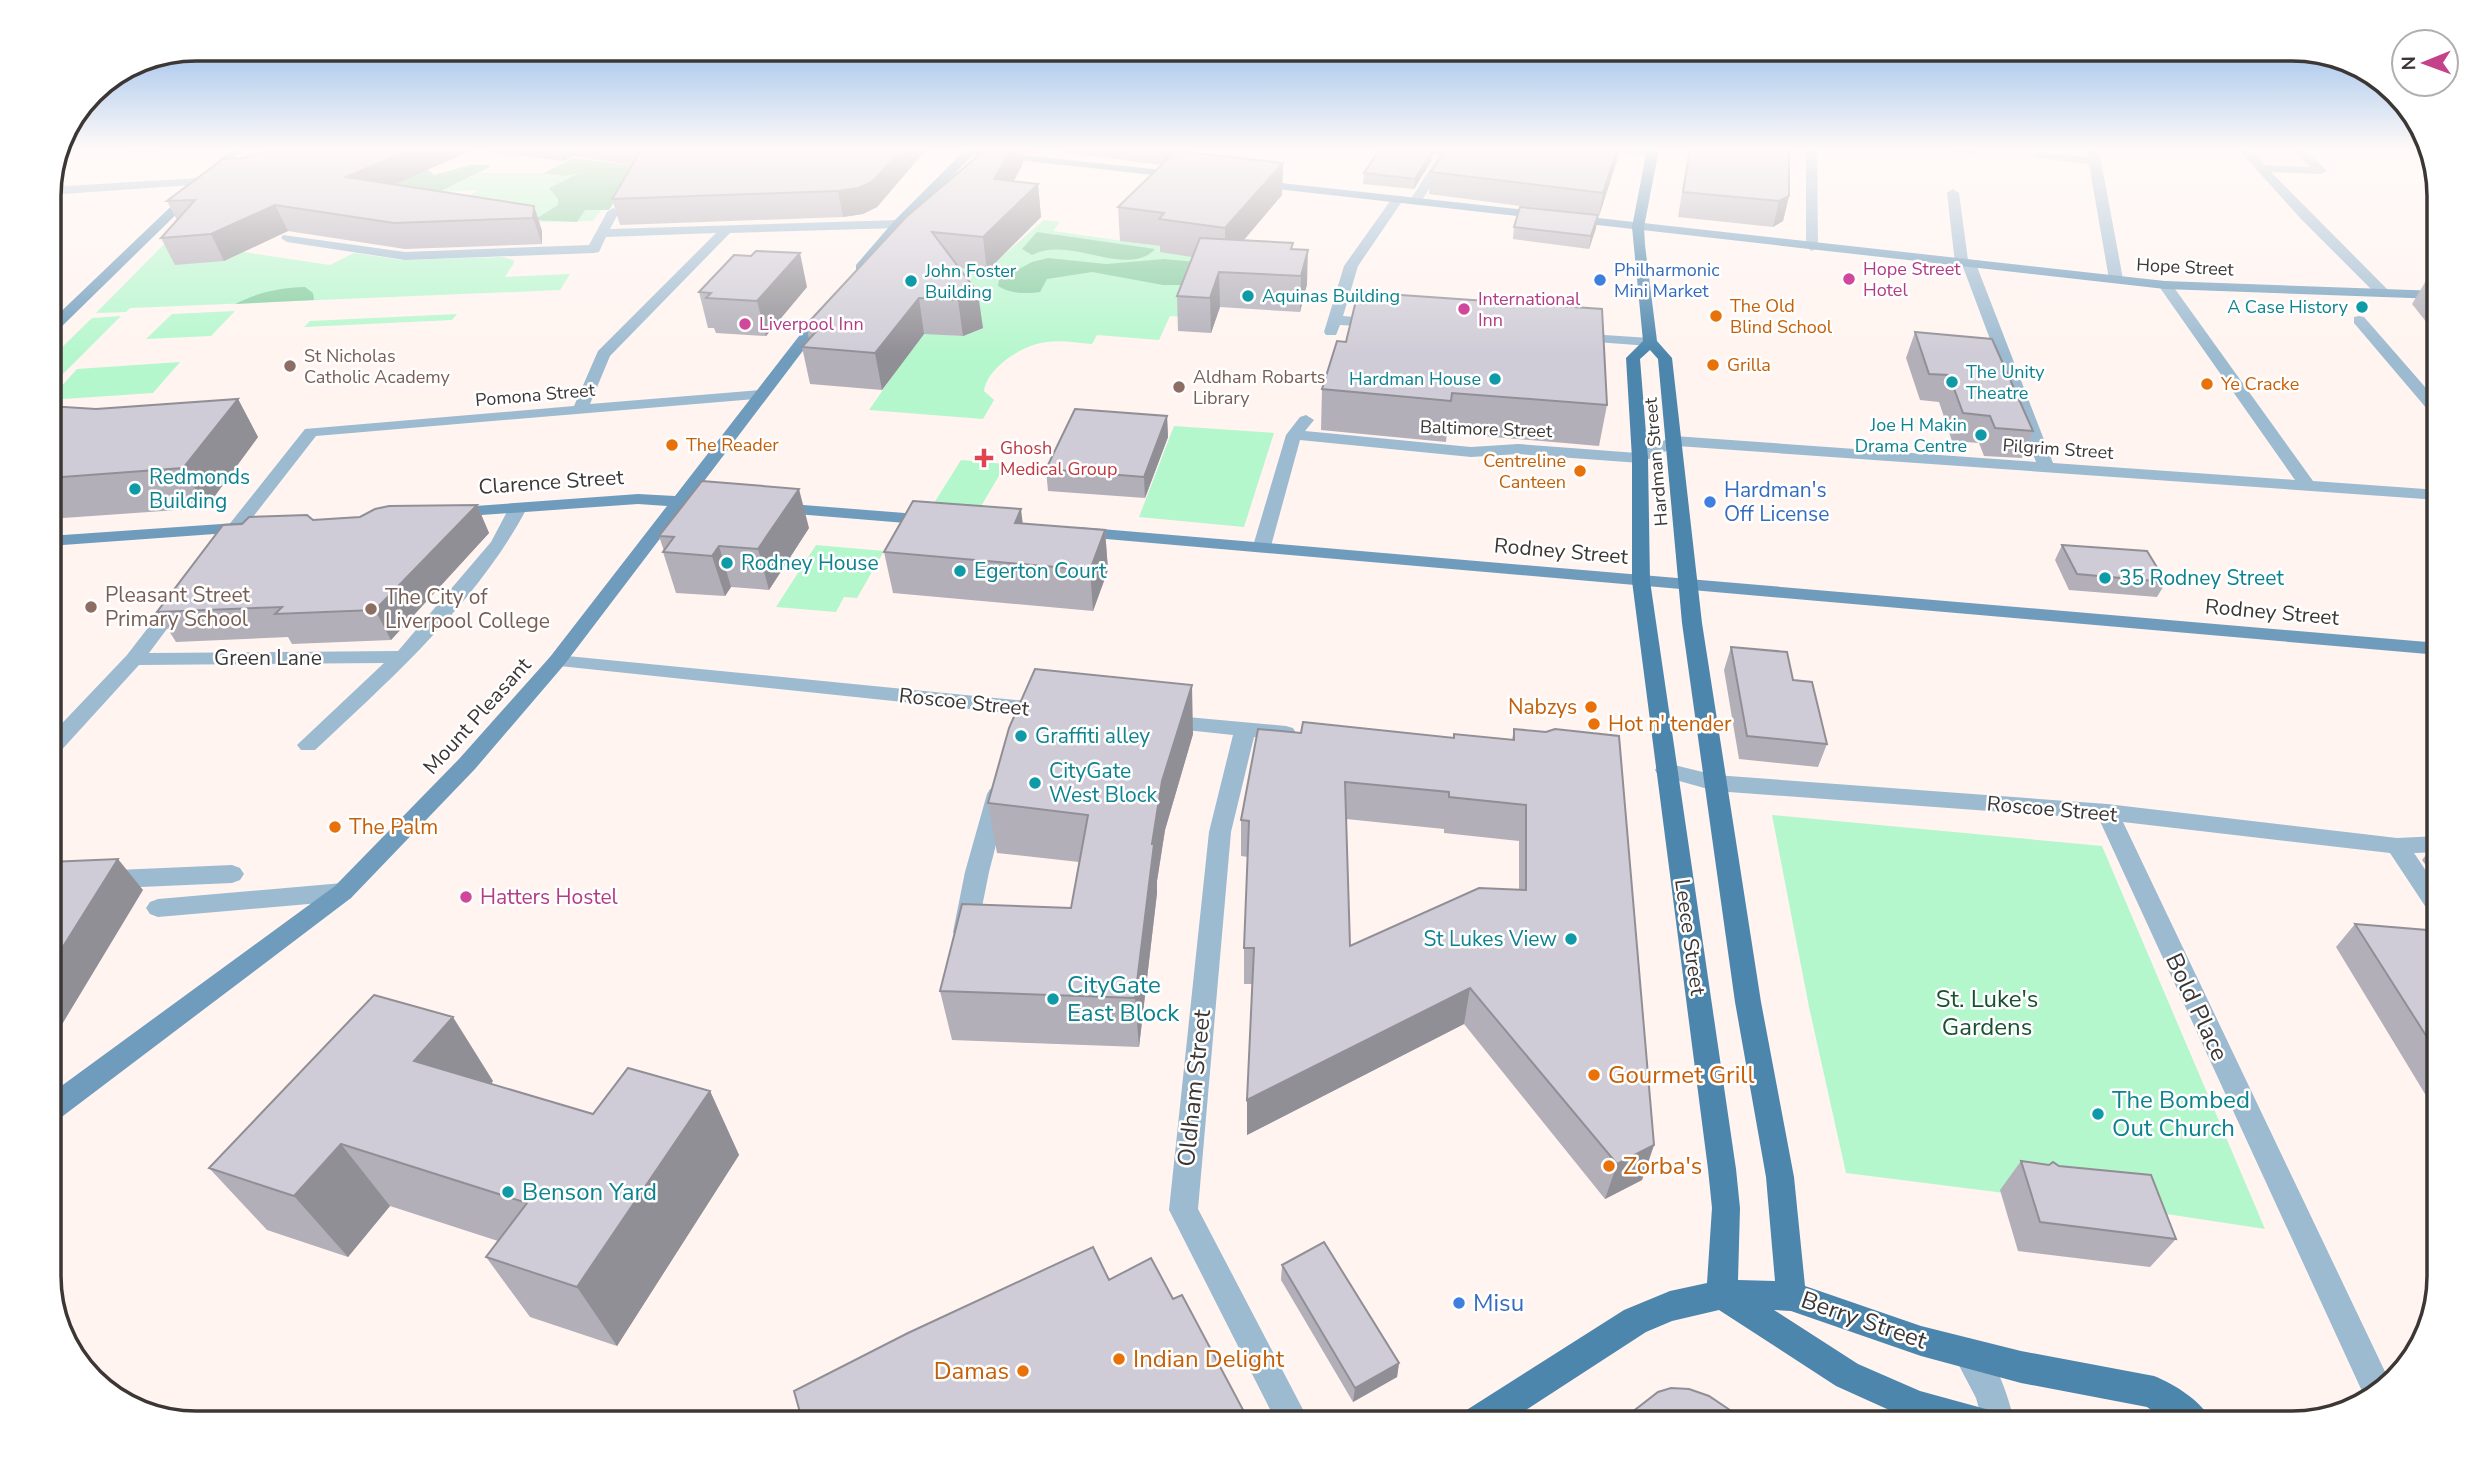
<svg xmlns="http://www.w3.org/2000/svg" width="2488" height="1472" font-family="'Nunito Sans',sans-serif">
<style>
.green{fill:#b5f7cd}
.forest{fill:#82cd9e}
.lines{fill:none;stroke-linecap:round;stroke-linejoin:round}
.street{fill:#9cbad0;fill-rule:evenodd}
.secondary{fill:#6f9cbc;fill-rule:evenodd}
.primary{fill:#4c86ad;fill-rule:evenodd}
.wall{fill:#b2afb9;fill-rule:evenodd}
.shaded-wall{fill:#918f96}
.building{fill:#cfccd7;stroke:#918f96;stroke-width:2;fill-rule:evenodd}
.hotel-dot{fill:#d1479c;stroke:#fff;stroke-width:2.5}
.shop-dot{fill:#3f7fe0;stroke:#fff;stroke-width:2.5}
.culture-dot{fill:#0f9aa8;stroke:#fff;stroke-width:2.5}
.food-dot{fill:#e8710a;stroke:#fff;stroke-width:2.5}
.education-dot{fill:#8d6e63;stroke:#fff;stroke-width:2.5}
.health-dot{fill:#e0444e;stroke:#fff;stroke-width:2.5}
.labels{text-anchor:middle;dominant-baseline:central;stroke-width:5;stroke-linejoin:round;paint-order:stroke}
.far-street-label{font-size:18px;fill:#3c3735;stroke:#fff}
.far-hotel-label{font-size:18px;fill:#b23c85;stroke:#fff;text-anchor:start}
.far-shop-label{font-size:18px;fill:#366cbe;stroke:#fff;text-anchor:start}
.far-culture-label{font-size:18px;fill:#0d838f;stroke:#fff;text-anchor:start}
.far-food-label{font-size:18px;fill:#c56008;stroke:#fff;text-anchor:start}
.far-education-label{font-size:18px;fill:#785e54;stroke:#fff;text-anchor:start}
.far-health-label{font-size:18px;fill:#be3a42;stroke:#fff;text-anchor:start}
.culture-label{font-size:21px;fill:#0d838f;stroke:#fff;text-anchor:start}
.street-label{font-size:21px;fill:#3c3735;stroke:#fff}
.shop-label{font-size:21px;fill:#366cbe;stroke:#fff;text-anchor:start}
.education-label{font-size:21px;fill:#785e54;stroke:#fff;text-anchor:start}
.food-label{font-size:21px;fill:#c56008;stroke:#fff;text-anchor:start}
.hotel-label{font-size:21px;fill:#b23c85;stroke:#fff;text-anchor:start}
.near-culture-label{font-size:24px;fill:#0d838f;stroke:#fff;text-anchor:start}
.near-park-label{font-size:24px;fill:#185032;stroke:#fff}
.near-street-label{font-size:24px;fill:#3c3735;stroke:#fff}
.near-food-label{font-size:24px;fill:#c56008;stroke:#fff;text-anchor:start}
.near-shop-label{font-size:24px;fill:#366cbe;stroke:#fff;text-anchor:start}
.rim{fill:none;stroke:#3c3735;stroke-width:3.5}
</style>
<rect width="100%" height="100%" fill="#fff4f0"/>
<path class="green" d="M573,158l47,26 -27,37 -50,1 -95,-15 31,-17 -40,2 40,-19h65z
M1044,220l16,2 -7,9 112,16 40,12 -21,58 -14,-1 -11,24 -62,-5 -5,9c-15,-1 -30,-4 -45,-2 -23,2 -60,25 -63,49l10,9 -11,19 -114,-9 25,-36v-43l69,5 -13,-69 49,-8z
M181,227l-5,37 48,-3 19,-9 87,13 24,-12 48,7 101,-3 10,3 1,3 -9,14 65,-3 -10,16 -430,18 -4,4 -30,1z
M235,311l-24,25 -65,3 26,-25z
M457,314l-5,6 -148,7 6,-6z
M121,316l-72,72v-28l43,-42z
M180,362l-27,31 -104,7 28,-31z
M1174,426l100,7 -30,94 -105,-10z
M961,460l45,4 -26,44 -46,-5z
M816,545l68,6 -27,47 -13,-1 -8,15 -60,-5z
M1772,815l330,31 163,383 -125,-19 -294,-37 -37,-166z"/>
<path class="forest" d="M573,158l64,8 -28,44h-24l-8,12 -43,-2 24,-15v-6l-9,-11 32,-16 -15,4 -22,-3z
M470,165h19l1,2 -51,25 -55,-1 14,-13h10l20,-8 6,5z
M1037,232l118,17c-28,30 -86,-14 -123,6l-10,-6z
M1048,258l58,6 58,-5 32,3 -14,23h-19l-71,-13 -45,7 -7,13c-13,2 -30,2 -42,-6l1,-6 33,-18z
M305,287l8,6 1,7 -79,4c24,-12 44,-16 70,-17z"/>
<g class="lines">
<path class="street" d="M1403,149h43l6,3 -33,53 -10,-3 30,-47 -31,-3z
M1615,149h37l6,3c-10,6 -33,3 -43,-3z
M1806,149h11l1,98 -6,4 -6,-4z
M2087,149h10l4,12 22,118 -7,4 -7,-4 -20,-115 -51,-6 -6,-3 6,-3 50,5z
M2238,149h12l15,16 45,2 -18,-18h12l21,20 2,2 -6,3 -50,-2 117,118v6h-10l-77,-77z
M201,178l4,2v4l-156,11v-8z
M1953,189l6,4 9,67 8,4 77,199 242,17 -137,-195 7,-4 5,1 143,199 126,9v10l-762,-54 -37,17 -122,-9 -47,3 -171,-17 -29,106 -9,5 -9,-5 33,-111 14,-18 6,-2 8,5 -9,11 166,16 47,-3 119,9 37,-17 362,26 -73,-195 -8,-4 -8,-70z
M1397,196l6,4 -45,66 -15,50 35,3 7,4 -7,4 -38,-2 -4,10h-10l-2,-3 20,-66 49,-69z
M613,208l6,4 -9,17 288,-9 6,4 -6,4 -168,5 -120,123 -20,48 171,-14 8,5 -3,3 -450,38 -88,113h-12l-3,-4 3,-4 89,-112 269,-23 24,-55 118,-118 -110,4 -7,15 -5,1 -189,7 -118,-18 -6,-4 2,-3 122,17 184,-7 18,-33z
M2359,316l5,1 75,86v15l-6,-2 -79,-93v-6z
M1574,333l76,5 7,4 -7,4 -81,-6v-6z
M518,503l9,5c-49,93 -136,171 -212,242h-14l-4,-5 87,-82 -245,2 -82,90 -8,2v-20l78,-82 47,-61h14l2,4 -41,55 249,-2 93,-109 18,-34z
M557,655l489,48 7,2 3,5 -3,5 -7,2 -496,-52 -3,-4 3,-4z
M1165,715l121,11 7,2 3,5 -3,5 -7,2 -32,-3 -23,95 -33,377 112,214h-33l-108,-213 40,-378 24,-97 -75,-8 -3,-5 3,-5z
M1666,763l49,12 392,29 290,34 42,-2v16l-25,1 25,37v28l-8,-3 -41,-62 -267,-31 266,558 -22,22 -268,-583 -384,-28 -57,-16 -3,-5 3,-5z
M998,786l8,3 3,5 -20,78 -12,60 -3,7 -9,2 -9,-2 -3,-7 12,-60 22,-78 3,-5z
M232,865l8,3 4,6 -4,6 -8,3 -183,8v-18z
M343,883l8,3 4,6 -4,6 -8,3 -185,16 -8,-3 -4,-6 4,-6 8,-3z
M1969,1338c26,11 39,59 46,85h-32l-7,-25 -23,-44 5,-11z"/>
<path class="secondary" d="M231,149h12l-189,185 -5,1v-12z
M966,149l215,23 6,3 -6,3 -208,-23 -71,72 -36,44h-10v-6l38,-44z
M1255,180l910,101 274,10v8l-274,-10 -914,-103 -2,-2z
M825,308l7,4 -2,3 -138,182 28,2 3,4 -3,4h-36l-120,158 -89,104 -124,129 -292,221 -10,4v-28l286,-209 124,-127 91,-102 117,-151 -29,-2 -185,13 -9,-5 3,-4 191,-14 37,2 145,-187z
M778,503l152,12 9,5 -9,5 -158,-13 -3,-4z
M250,522l9,5 -3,4 -207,15v-10z
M1078,527l1361,116v12l-1367,-119 -3,-4z"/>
<path class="primary" d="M1647,149h12l-15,78 1,18 12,96 15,17 30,265 59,379 33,175 11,109 116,40 100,25 133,25c20,8 50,26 58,47h-43l-22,-16 -126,-24 -100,-27 -130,-45 -17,-1 84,54 62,27 73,20 4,12h-79l-82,-37 -117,-76 -47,11 -26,11 -140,91h-45l4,-12 159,-101 46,-19 37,-8 5,-75 -4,-39 -76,-588v-123l-6,-100 17,-17 -11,-114zM1650,350l8,9 24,264 53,379 31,175 9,104 -37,-1 2,-72 -4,-39 -86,-588 -2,-123 -8,-99z"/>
</g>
<path class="wall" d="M128,149h83l-81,4z
M275,149h650v2l-48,56 -14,7 -20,3 -223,8 -8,-26 20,-34 -59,-9 -10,5 -91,-11 -77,34 139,22 8,25v13l-137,5 -117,-18 -64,30 -49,4 -14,-27 16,-18 -10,-19z
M986,149h45l-2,4h-7l1,10 -9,18 24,3 3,33 -54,54 -27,-3 23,60 -20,8 -39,-2 -42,56 -72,-6 -8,-37 7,-8 -3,-14z
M1064,149h118l-2,2 103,12 -1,32 -38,45 49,9 14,35 -7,28 -80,-5 -9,26 -33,-2 -1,-35 15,-39 -32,-5v-6l-40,-5 -2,-34 43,-42 -97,-13z
M1682,149h110l-3,9v38l-6,25 -10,6 -95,-10 11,-67z
M1929,149h48l-1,5z
M1433,150l-1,10 -18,29 -51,-5 1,-11z
M1619,154l-20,62h-1l-2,12 -7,21 -76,-10 1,-12 53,-15 -138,-18 2,-22z
M2433,269l6,1v68l-27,-34z
M807,287l-41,49 -50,-3 -2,-5h-6l-9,-36z
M1915,332l118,99 -11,27 -38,-2 -5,-13 -27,-2 -13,-39 -19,-2 -14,-42z
M1337,341l270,64 -8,41 -152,-13 -1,9 -125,-12 1,-41z
M238,399l20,38 -52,71 -157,11v-113l47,3z
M1167,416l1,21 -23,61 -97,-7 -2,-22z
M477,505l12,28 -98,107 -99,4 -4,-7 -112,5 -19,-30 156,-92 47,-3z
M809,528l-40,62 -38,-3 -6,9 -49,-3 -13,-41 1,-1 -5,-15z
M1105,530l3,40 -15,41 -200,-18 -9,-41z
M2062,545l104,37 -9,15 -88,-7 -14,-30z
M1731,647l62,33 34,64 -9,23 -79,-8 -15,-89z
M1514,729l140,416 -12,35 -37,19 -141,-175 -217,111v-35l5,-116h-8v-36l4,-91 -7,-1v-36l60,-87 211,7zM1346,819l98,10v4l75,8v49l-169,56z
M1193,734l-28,96 -8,51v12l-18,154 -187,-7 -12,-49 131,-83 8,-46 -82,-9 -9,-50z
M2439,839v44l-17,-23z
M2355,924l84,7v186l-103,-170z
M493,1081l-2,3 102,30 117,-23 29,64 -122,191 -87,-29 -44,-60 12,-16 -108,-35 -42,51 -81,-27 -58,-62z
M2021,1161l155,78 -26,28 -132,-16 -18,-61z
M1282,1265l117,98 -2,14 -44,25 -72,-122z"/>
<path class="shaded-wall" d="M411,149h61v1l-116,52 -10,-25z
M559,149h11l3,7 -10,5z
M902,149h23v2l-48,56 -14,7 -20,3 -5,-26z
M1011,149h11l1,14 -25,48 -4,-32z
M1164,149h18l-18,16z
M1617,149h3l-1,5 -20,62 4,-23z
M1433,150l-1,10 -18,29 1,-10z
M1283,163l-1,32 -57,67v-34z
M1038,184l3,33 -54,54 -4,-34z
M1789,196l-6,25 -10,6 6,-26z
M275,205l13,26 -64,30 -13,-27z
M534,206l8,25v13l-9,-26z
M1598,215l-2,13 -7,21 2,-13z
M1308,250l-1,34 -7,28 1,-36z
M800,253l7,34 -41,49 -9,-35z
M1219,272l1,35 -9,26 -1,-35z
M978,293l5,35 -20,8 -5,-36z
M919,298l5,36 -42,56 -7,-37z
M238,399l20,38 -52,71 -23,-40z
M1167,416l1,21 -23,61 -1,-21z
M799,489l10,39 -40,62 -11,-41z
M477,505l12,28 -98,107 -16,-30z
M1021,509l5,41 -11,-27z
M1105,530l3,40 -15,41 -3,-41z
M719,546l12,41 -6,9 -13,-40z
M1192,685l1,49 -28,96 -8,51v12l-18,154 -4,-49 17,-154 10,-63z
M118,859l25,31 -94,156v-77z
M1470,988l-6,36 -217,111v-35z
M453,1017l40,64 -35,44 -44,-64z
M710,1091l29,64 -122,191 -40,-59z
M341,1144l49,62 -42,51 -54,-61z
M1654,1145l-12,35 -37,19 12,-35z
M1399,1363l-2,14 -44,25 2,-14z"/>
<path class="building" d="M275,149h136l-65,28 188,29 -1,12 -139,5 -119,-18 -64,29 -50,4 34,-38 -28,1 56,-42 19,-1z
M642,149h260l-30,33 -14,6 -20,3 -226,8z
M986,149h25l-17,30 44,5 -55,53 -51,-5 46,61 -20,7 -39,-2 -44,55 -73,-6 19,-21 -15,-1 100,-108z
M1380,149h42l11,1 -18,29 -51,-6z
M1446,149h171l-14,44 -172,-21z
M1690,149h99v47l-10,5 -96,-9z
M1176,151l107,12 -58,65 -66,-9 5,-6 -46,-6z
M1520,207l78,8 -7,21 -77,-9z
M1200,238l93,5 -2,6 17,1 -7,26 -82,-4 -9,26 -33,-2z
M756,251l44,2 -43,48 -51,-3 5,-5 -12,-1 35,-37 17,1z
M2433,269l6,1v6z
M1358,292l244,17 5,96 -155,-12 -1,8 -129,-12 15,-48 9,1z
M1915,332l77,7 41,92 -38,-3 -5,-12 -27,-3 -14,-38 -20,-1z
M238,399l-55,69 -134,10v-72l47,3z
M1075,409l92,7 -23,61 -98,-8z
M702,481l97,8 -41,60 -39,-3 -7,10 -49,-4 11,-15 -15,-1z
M913,501l108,8 -6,14 90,7 -15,40 -206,-18z
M477,505l-102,105 -100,4 7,-7 -125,5 66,-87 19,-1 7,-7 58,-2 6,5 47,-3 15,-8 14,-3z
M2062,545l85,6 19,31 -89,-8z
M1731,647l56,5 6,28 19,2 15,62 -80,-8z
M1035,669l157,16 -30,96 -10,63h2l-19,154 -195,-7 22,-87 109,4 17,-93 -100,-12 21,-75z
M1303,722l151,16v-4l60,6v-11l32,3 9,-3 64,7 35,409 -37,19 -147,-176 -223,112 7,-152h-10l5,-127 -8,-1 17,-91 43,4zM1345,782l104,10v5l77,8v85l-47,-2 -129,58z
M118,859l-69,110v-107z
M2355,924l84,7v125z
M374,995l79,22 -39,44 179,53 35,-46 82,23 -133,196 -91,-30 41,-54 -186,-59 -47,52 -85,-28z
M2021,1161l28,4 4,-3 6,4 92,9 25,64 -136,-17z
M1324,1242l75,121 -44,25 -73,-123z
M1093,1247l16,33 42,-22 22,41 9,-4 68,128h-447l-9,-32 114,-58z
M1671,1388l18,1 20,7 40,27h-131l40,-31z"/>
<linearGradient id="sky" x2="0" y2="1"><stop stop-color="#7fafe7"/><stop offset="0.42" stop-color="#fffaf8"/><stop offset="1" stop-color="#fffaf8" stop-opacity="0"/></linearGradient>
<rect width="2488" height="355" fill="url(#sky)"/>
<g class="hotel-dot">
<circle cx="1849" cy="279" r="7"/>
<circle cx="1464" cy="309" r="7"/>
<circle cx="745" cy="324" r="7"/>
<circle cx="466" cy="897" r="7"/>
</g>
<g class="shop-dot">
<circle cx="1600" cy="280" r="7"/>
<circle cx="1710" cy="502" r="7"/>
<circle cx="1459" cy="1303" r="7"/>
</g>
<g class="culture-dot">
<circle cx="911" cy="281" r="7"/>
<circle cx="1248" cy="296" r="7"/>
<circle cx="2362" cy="307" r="7"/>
<circle cx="1495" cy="379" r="7"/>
<circle cx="1952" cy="382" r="7"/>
<circle cx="1981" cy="435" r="7"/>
<circle cx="135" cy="489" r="7"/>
<circle cx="727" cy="563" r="7"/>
<circle cx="960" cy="571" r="7"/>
<circle cx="2105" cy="578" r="7"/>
<circle cx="1021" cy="736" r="7"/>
<circle cx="1035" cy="783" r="7"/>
<circle cx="1571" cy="939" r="7"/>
<circle cx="1053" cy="999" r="7"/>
<circle cx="2098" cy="1114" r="7"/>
<circle cx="508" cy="1192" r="7"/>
</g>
<g class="food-dot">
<circle cx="1716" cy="316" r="7"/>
<circle cx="1713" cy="365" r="7"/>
<circle cx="2207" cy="384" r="7"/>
<circle cx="672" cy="445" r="7"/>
<circle cx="1580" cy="471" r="7"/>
<circle cx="1591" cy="707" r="7"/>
<circle cx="1594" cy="724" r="7"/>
<circle cx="335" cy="827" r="7"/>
<circle cx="1594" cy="1075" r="7"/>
<circle cx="1609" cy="1166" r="7"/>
<circle cx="1119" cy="1359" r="7"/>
<circle cx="1023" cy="1371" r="7"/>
</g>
<g class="education-dot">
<circle cx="290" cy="366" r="7"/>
<circle cx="1179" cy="387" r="7"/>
<circle cx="91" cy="607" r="7"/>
<circle cx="371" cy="609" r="7"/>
</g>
<path class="health-dot" d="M980.5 447.5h7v7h7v7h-7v7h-7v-7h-7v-7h7z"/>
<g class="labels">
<g class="far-street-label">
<text transform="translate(2185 267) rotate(3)">Hope Street</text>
<text transform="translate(535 395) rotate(-5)">Pomona Street</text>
<text transform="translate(1486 429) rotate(2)">Baltimore Street</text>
<text transform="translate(2058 449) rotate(4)">Pilgrim Street</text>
<text transform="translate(1656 462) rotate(-95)">Hardman Street</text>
</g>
<g class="far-hotel-label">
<text x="1863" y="269">Hope Street<tspan x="1863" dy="21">Hotel</tspan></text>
<text x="1478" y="299">International<tspan x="1478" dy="21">Inn</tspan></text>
<text x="759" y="324">Liverpool Inn</text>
</g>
<g class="far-shop-label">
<text x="1614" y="270">Philharmonic<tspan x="1614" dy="21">Mini Market</tspan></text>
</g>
<g class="far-culture-label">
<text x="925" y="271">John Foster<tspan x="925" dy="21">Building</tspan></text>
<text x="1262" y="296">Aquinas Building</text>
<text x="2348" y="307" text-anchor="end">A Case History</text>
<text x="1966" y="372">The Unity<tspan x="1966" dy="21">Theatre</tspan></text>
<text x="1481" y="379" text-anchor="end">Hardman House</text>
<text x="1967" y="425" text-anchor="end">Joe H Makin<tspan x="1967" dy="21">Drama Centre</tspan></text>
</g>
<g class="far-food-label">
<text x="1730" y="306">The Old<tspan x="1730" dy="21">Blind School</tspan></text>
<text x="1727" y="365">Grilla</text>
<text x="2221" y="384">Ye Cracke</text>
<text x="686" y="445">The Reader</text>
<text x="1566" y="461" text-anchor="end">Centreline<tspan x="1566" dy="21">Canteen</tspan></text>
</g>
<g class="far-education-label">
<text x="304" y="356">St Nicholas<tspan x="304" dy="21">Catholic Academy</tspan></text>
<text x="1193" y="377">Aldham Robarts<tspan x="1193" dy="21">Library</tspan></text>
</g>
<g class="far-health-label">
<text x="1000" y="448">Ghosh<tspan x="1000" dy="21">Medical Group</tspan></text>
</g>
<g class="culture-label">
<text x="149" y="477">Redmonds<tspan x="149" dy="24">Building</tspan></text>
<text x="741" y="563">Rodney House</text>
<text x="974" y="571">Egerton Court</text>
<text x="2119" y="578">35 Rodney Street</text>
<text x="1035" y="736">Graffiti alley</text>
<text x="1049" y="771">CityGate<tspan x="1049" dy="24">West Block</tspan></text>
<text x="1557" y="939" text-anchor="end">St Lukes View</text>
</g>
<g class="street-label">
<text transform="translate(551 482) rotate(-4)">Clarence Street</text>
<text transform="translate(1561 551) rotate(5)">Rodney Street</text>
<text transform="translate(2272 612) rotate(5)">Rodney Street</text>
<text x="268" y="658">Green Lane</text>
<text transform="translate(964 702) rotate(6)">Roscoe Street</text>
<text transform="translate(477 716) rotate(-48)">Mount Pleasant</text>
<text transform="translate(2052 809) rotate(5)">Roscoe Street</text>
<text transform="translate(1690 937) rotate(82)">Leece Street</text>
</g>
<g class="shop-label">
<text x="1724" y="490">Hardman's<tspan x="1724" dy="24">Off License</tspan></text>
</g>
<g class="education-label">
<text x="105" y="595">Pleasant Street<tspan x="105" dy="24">Primary School</tspan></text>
<text x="385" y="597">The City of<tspan x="385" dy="24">Liverpool College</tspan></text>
</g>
<g class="food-label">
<text x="1577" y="707" text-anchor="end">Nabzys</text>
<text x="1608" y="724">Hot n' tender</text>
<text x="349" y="827">The Palm</text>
</g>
<g class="hotel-label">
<text x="480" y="897">Hatters Hostel</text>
</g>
<g class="near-culture-label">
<text x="1067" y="985">CityGate<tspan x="1067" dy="28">East Block</tspan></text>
<text x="2112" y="1100">The Bombed<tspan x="2112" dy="28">Out Church</tspan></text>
<text x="522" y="1192">Benson Yard</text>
</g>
<g class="near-park-label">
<text x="1987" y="999">St. Luke's<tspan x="1987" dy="28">Gardens</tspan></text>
</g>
<g class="near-street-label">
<text transform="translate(2197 1007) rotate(65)">Bold Place</text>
<text transform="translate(1194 1088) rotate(-84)">Oldham Street</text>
<text transform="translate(1864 1320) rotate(19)">Berry Street</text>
</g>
<g class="near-food-label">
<text x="1608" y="1075">Gourmet Grill</text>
<text x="1623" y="1166">Zorba's</text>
<text x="1133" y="1359">Indian Delight</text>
<text x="1009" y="1371" text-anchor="end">Damas</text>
</g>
<g class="near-shop-label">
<text x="1473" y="1303">Misu</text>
</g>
</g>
<path d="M0 0H2488V1472H0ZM196 61H2292A135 135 0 0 1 2427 196V1276A135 135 0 0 1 2292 1411H196A135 135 0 0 1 61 1276V196A135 135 0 0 1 196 61Z" fill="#fff" fill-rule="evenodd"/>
<path class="rim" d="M196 61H2292A135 135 0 0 1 2427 196V1276A135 135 0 0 1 2292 1411H196A135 135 0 0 1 61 1276V196A135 135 0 0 1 196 61Z"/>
<g transform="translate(2425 63) rotate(269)"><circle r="33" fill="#ffffff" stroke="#b1afae" stroke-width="2"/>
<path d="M0-5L12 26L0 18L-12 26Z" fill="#c44289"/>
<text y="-10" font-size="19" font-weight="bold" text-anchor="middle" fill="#3c3735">N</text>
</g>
</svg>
